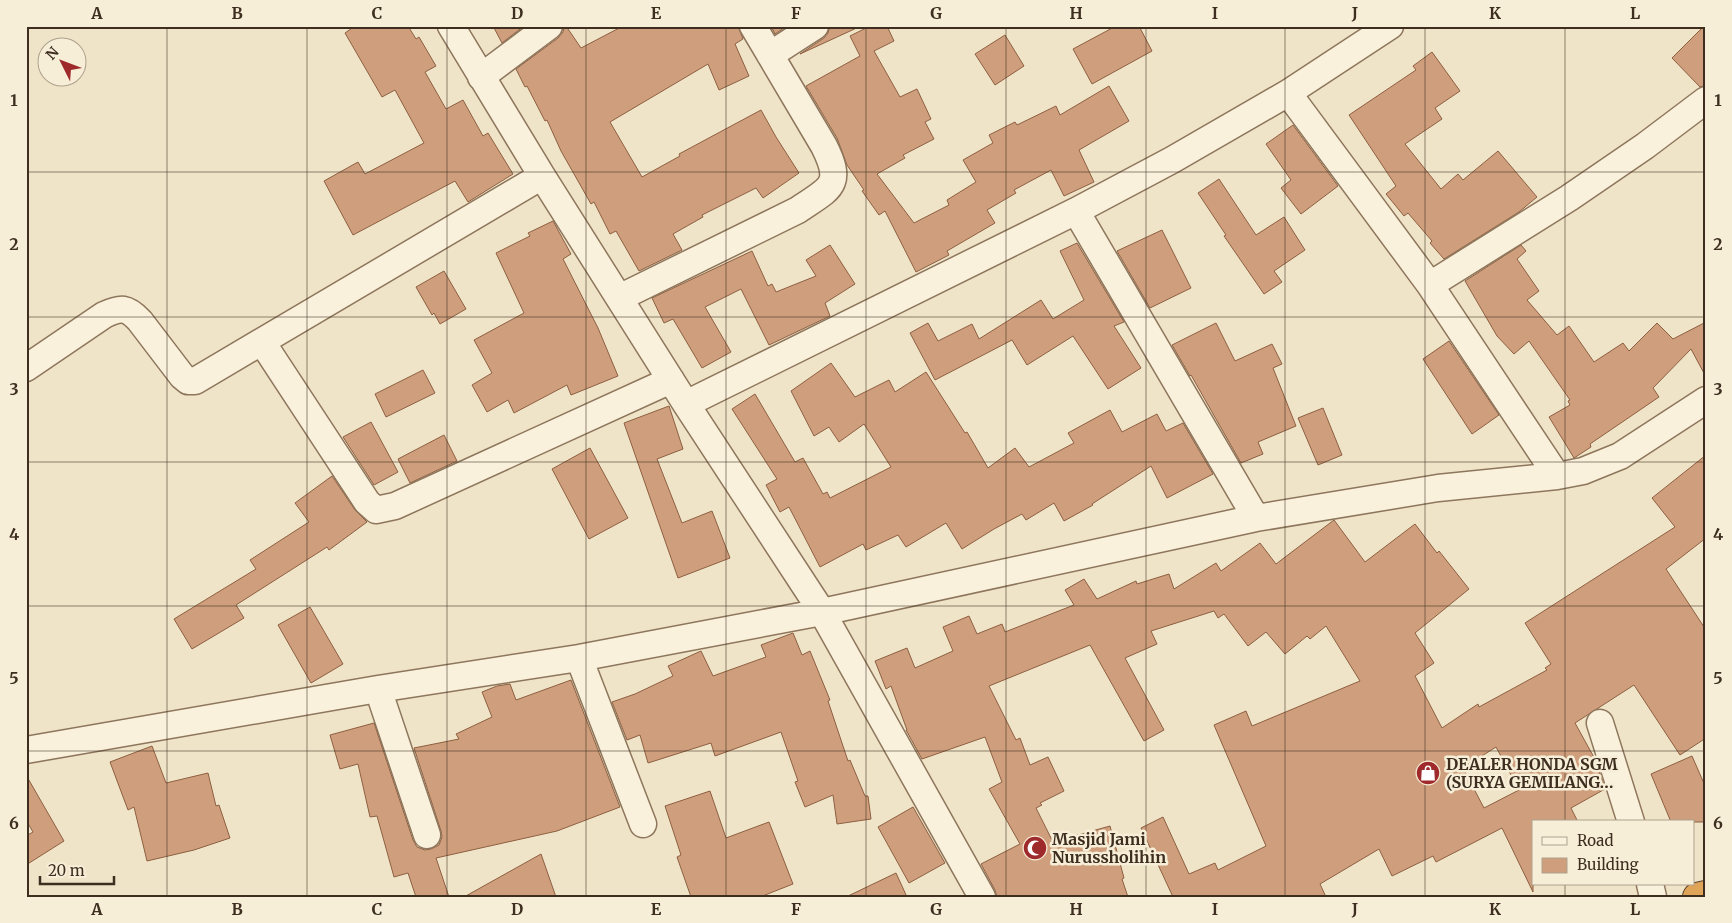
<svg xmlns="http://www.w3.org/2000/svg" width="1732" height="923" font-family="Merriweather,serif">
<style>
.building{fill:#cf9f7d;stroke:#8d5f41;fill-rule:evenodd}
.lines{fill:none;stroke-linecap:round;stroke-linejoin:round}
.street-casing{stroke:#8d765c;stroke-width:29}
.highway-casing{stroke:#5b4430;stroke-width:30}
.street{stroke:#faf1dc;stroke-width:26}
.highway{stroke:#e0a458;stroke-width:28}
.grid{fill:none;stroke:#3d2e20;stroke-width:1;stroke-opacity:0.55}
.labels{text-anchor:middle;dominant-baseline:central;stroke-width:5;stroke-linejoin:round;paint-order:stroke}
.poi-label{font-size:16px;font-weight:bold;fill:#3d2e20;stroke:#f7eed8;text-anchor:start}
.neatline{fill:none;stroke:#3d2e20;stroke-width:2}
.grid-label{font-size:16px;text-anchor:middle;font-weight:bold;fill:#3d2e20}
</style>
<rect width="100%" height="100%" fill="#f0e4c8"/>
<path class="building" d="M355,26h53l8,13 3,-2 17,29 -11,6 21,37 17,-9 20,36 5,-3 25,41 -45,28 -13,-21 -102,54 -29,-54 34,-19 7,12 59,-31 -29,-53 -13,7 -37,-64z
M493,26h31l-22,17z
M564,26h2l15,22 42,-22h115l5,13 -8,5 14,32 -30,14 -11,-26 -98,58 32,55 38,-21 -1,-2 82,-44 15,27 23,36 -36,25 -7,-10 -54,27 1,2 -30,17 9,16 -43,21 -23,-40 -6,3 -16,-32 -3,2 -30,-53 -14,-31 -2,1 -18,-35 -2,1 -9,-18 42,-31 5,-6z
M771,26h16l-12,8z
M830,26h31l-61,28 24,-16 4,-5z
M870,26h17l7,15 -20,10 26,46 17,-8 14,30 -6,3 9,17 -31,16 2,3 -28,16 37,49 35,-18 -2,-5 29,-18 -13,-22 30,-17 -4,-8 26,-13 2,3 39,-19 4,9 49,-29 20,35 -50,29 15,32 -30,14 -13,-26 -37,20 2,3 -29,17 8,13 -48,28 2,4 -33,17 -31,-61 -6,4 -17,-24 2,-1 -17,-25 -10,-27 -31,-52 54,-30 -10,-20z
M1116,26h23l13,25 -60,33 -19,-35z
M1704,26h2v59l-6,2 -28,-29z
M1005,35l19,31 -29,19 -20,-31z
M1432,52l28,39 -25,17 7,11 -37,25 36,45 17,-15 5,6 35,-29 39,46 -18,15 -75,47 -14,-16 2,-2 -24,-28 -4,3 -18,-22 10,-8 -47,-71 67,-45 -3,-4z
M1293,125l45,61 -37,28 -20,-26 10,-8 -25,-36z
M1219,179l37,56 28,-18 21,33 -31,21 8,11 -18,12 -40,-58 2,-1 -28,-42z
M553,221l18,33 -8,5 35,69 20,48 -47,19 -4,-10 -53,28 -6,-13 -21,12 -15,-27 20,-12 -18,-33 50,-27 -28,-60 34,-17 -2,-3z
M1162,230l29,58 -41,20 -33,-57z
M1077,243l47,79 -10,4 27,42 -33,21 -35,-53 -46,29 -15,-25 -77,40 -25,-47 18,-10 10,18 34,-17 7,15 62,-39 12,19 31,-19 -24,-49z
M830,245l25,39 -30,19 5,13 -61,29 -28,-56 -36,18 26,45 -29,16 -29,-49 -9,4 -12,-25 100,-47 16,35 4,-2 4,8 40,-16 -10,-16z
M1521,245l5,6 -9,8 22,32 -12,9 30,35 12,-9 25,36 29,-19 6,8 28,-28 16,16 33,-17v55l-15,-28 -38,39 6,9 -69,47 1,3 -17,11 -25,-41 21,-12 -2,-4 2,-1 -41,-59 -15,13 -17,-18 -32,-55z
M444,271l22,38 -26,15 -6,-11 -2,2 -16,-28z
M1216,323l19,38 37,-17 10,20 -9,4 23,58 -38,16 5,12 -22,9 -50,-88 -1,1 -18,-31z
M1449,341l50,74 -27,19 -49,-75z
M831,363l24,34 34,-17 6,12 31,-20 39,61 2,-1 21,36 27,-20 14,19 45,-24 -6,-10 42,-23 12,22 35,-18 9,17 17,-8 30,51 -46,24 -16,-32 -59,38 1,1 -29,16 -10,-18 -28,17 -4,-6 -28,15 -32,20 -16,-26 -40,24 -8,-12 -32,15 -3,-6 -43,23 -31,-60 -9,5 -14,-27 11,-6 -45,-70 23,-15 40,68 8,-4 20,36 4,-2 3,6 61,-31 -27,-43 -25,18 -10,-15 -15,9 -23,-45z
M423,370l12,23 -49,24 -11,-23z
M669,406l14,43 -26,10 25,64 30,-12 18,47 -52,20 -54,-155z
M1323,408l19,47 -24,10 -20,-47z
M371,422l27,50 -24,13 -31,-48z
M444,435l13,26 -47,22 -12,-24z
M590,448l38,70 -39,21 -37,-70z
M1706,455v83l-40,31 40,61v108l-26,17 -46,-70 -59,38 21,38 9,28 -34,19 7,14h-45v70l-31,-64 -66,34 -3,-6 -41,20 -13,-27 -59,35 6,13h-153l-32,-69 22,-11 26,57 26,-11 3,7 48,-24 -52,-121 32,-14 6,15 108,-45 -34,-55 -16,13 -3,-3 -22,18 -19,-22 -18,14 -24,-32 -6,4 -4,-7 -63,20 6,13 -32,14 39,72 -20,11 -54,-96 -101,41 27,54 4,-2 10,27 18,-8 16,34 -24,12 2,2 -6,3 17,34 57,-16 14,52 -2,1 6,18h-131l-2,-7 -14,-26 39,-20 -31,-55 13,-7 -17,-45 -63,22 -16,-29h1l-16,-44 -5,3 -11,-28 32,-13 8,20 38,-17 -10,-24 26,-11 8,18 25,-10 3,8 69,-27 -9,-15 19,-11 13,20 39,-18 1,3 32,-10 5,15 42,-26 5,8 39,-28 16,21 58,-44 31,42 50,-38 22,29 2,-2 30,38 -54,44 19,30 -19,13 27,52 36,-24 1,3 68,-37 -2,-2 6,-4 -26,-41 150,-96 -23,-29zM1496,747l23,43 -35,18 -21,-40z
M332,476l23,34 12,12 -38,28 -2,-3 -91,58 8,13 -52,31 -18,-30 82,-50 -6,-9 59,-38 -14,-19z
M310,607l33,57 -32,19 -33,-58z
M793,633l9,22 8,-4 20,49 -2,1 20,60 2,-1 15,36h3l3,23 -34,5 -4,-29 -28,12 -10,-25 3,-1 -17,-49 -66,24 -4,-13 -63,20 -8,-28 -13,5 -15,-38 23,-8 38,-18 -5,-10 33,-15 12,25 53,-19 -5,-12z
M571,680l49,127 -63,24 -121,27 13,39h-33l-8,-24 -14,4 -17,-61 -7,1 -12,-53 -18,5 -10,-34 44,-12 39,117 4,7 8,3 6,-1 8,-4 3,-8 -1,-6 -27,-83 45,-9 -3,-5 36,-17 -10,-25 15,-6 13,-2 6,16z
M152,746l14,37 42,-10 8,33 3,-1 11,33 -36,12 -47,11 -13,-54 -6,3 -18,-48z
M1692,756l14,32v34h-35l-20,-48z
M26,775l38,66 -38,24v-29l7,-4 -7,-12z
M710,791l16,47 43,-16 24,62 -33,13h-69l-14,-40 4,-2 -16,-49z
M913,807l32,56 -36,20 -31,-56z
M541,854l15,43h-92z
M896,873l11,24h-61z"/>
<g class="lines">
<g class="street-casing">
<path id="street" d="M451,26l91,150 144,228 136,208 160,285
M770,55l45,-29
M481,77l68,-51
M1288,93l142,192 127,191
M1076,211l180,307
M1430,285l139,-87 76,-52 61,-46
M619,298l179,-88c32,-22 46,-24 26,-64l-71,-120
M262,342l105,160 9,8 19,-4 276,-126
M26,368l78,-53c17,-8 23,-8 36,6l42,55 6,5h7l347,-205
M686,404l390,-193 96,-51 116,-67 102,-67
M579,658l64,166
M378,689l49,146
M1600,723l31,99
M26,750l352,-61 201,-31 243,-46 434,-94 182,-30 119,-12 26,-5 37,-15 86,-56
M1650,884l3,13"/>
</g>
<g class="highway-casing">
<path id="highway" d="M1697,897l9,-2"/>
</g>
<use href="#street" class="street"/>
<use href="#highway" class="highway"/>
</g>
<path class="grid" d="M167,26v871M307,26v871M447,26v871M586,26v871M726,26v871M866,26v871M1006,26v871M1146,26v871M1285,26v871M1425,26v871M1565,26v796M26,172h1680M26,317h1680M26,462h1680M26,606h1680M26,751h1680M1565,884v13"/>
<defs>
<g id="shop-disc" transform="scale(1.25)"><circle r="9.5" fill="#9e2a2b" stroke="#f7eed8"/><path d="M-5-2.5h2.3a2.7 3.5 0 0 1 5.4 0H5L5.5 6h-11ZM-1.5-2.5h3a1.5 2.3 0 0 0-3 0Z" fill="#fff"/></g>
<g id="mosque-disc" transform="scale(1.25)"><circle r="9.5" fill="#9e2a2b" stroke="#f7eed8"/><path d="M3.5-4.9A6 6 0 1 0 3.5 4.9A5 5 0 1 1 3.5-4.9Z" fill="#fff"/></g>
</defs>
<g fill-rule="evenodd">
<use href="#shop-disc" x="1428" y="773"/>
<use href="#mosque-disc" x="1035" y="848"/>
</g>
<g class="labels">
<g class="poi-label">
<text x="1446" y="764">DEALER HONDA SGM<tspan x="1446" dy="18">(SURYA GEMILANG…</tspan></text>
<text x="1052" y="839">Masjid Jami<tspan x="1052" dy="18">Nurussholihin</tspan></text>
</g>
</g>
<rect width="1732" height="923" fill="none" stroke="#f7eed8" stroke-width="55"/>
<rect x="1532" y="820" width="162" height="65" fill="#f7eed8" stroke="#ada18e"/>
<rect x="1542" y="837" width="25" height="8" fill="#faf1dc" stroke="#ada18e"/>
<text x="1577" y="846" font-size="15" fill="#3d2e20">Road</text>
<rect x="1542" y="858" width="25" height="15" fill="#cf9f7d" stroke="#ada18e"/>
<text x="1577" y="870" font-size="15" fill="#3d2e20">Building</text>
<g transform="translate(62 62) rotate(312)"><circle r="24" fill="#f7eed8" stroke="#ada18e"/>
<path d="M0-4L9 19L0 12L-9 19Z" fill="#9e2a2b"/>
<text y="-8" font-size="14" font-weight="bold" text-anchor="middle" fill="#3d2e20">N</text>
</g>
<path d="M40 876v8h74v-8" fill="none" stroke="#3d2e20" stroke-width="2.5"/>
<text x="48" y="876" font-size="15" fill="#3d2e20" stroke="#f7eed8" stroke-width="4" paint-order="stroke">20 m</text>
<rect x="28" y="28" width="1676" height="868" class="neatline"/>
<g class="grid-label">
<text x="97" y="19">A</text>
<text x="237" y="19">B</text>
<text x="377" y="19">C</text>
<text x="517" y="19">D</text>
<text x="656" y="19">E</text>
<text x="796" y="19">F</text>
<text x="936" y="19">G</text>
<text x="1076" y="19">H</text>
<text x="1215" y="19">I</text>
<text x="1355" y="19">J</text>
<text x="1495" y="19">K</text>
<text x="1635" y="19">L</text>
<text x="14" y="106">1</text>
<text x="1718" y="106">1</text>
<text x="14" y="250">2</text>
<text x="1718" y="250">2</text>
<text x="14" y="395">3</text>
<text x="1718" y="395">3</text>
<text x="14" y="540">4</text>
<text x="1718" y="540">4</text>
<text x="14" y="684">5</text>
<text x="1718" y="684">5</text>
<text x="14" y="829">6</text>
<text x="1718" y="829">6</text>
<text x="97" y="915">A</text>
<text x="237" y="915">B</text>
<text x="377" y="915">C</text>
<text x="517" y="915">D</text>
<text x="656" y="915">E</text>
<text x="796" y="915">F</text>
<text x="936" y="915">G</text>
<text x="1076" y="915">H</text>
<text x="1215" y="915">I</text>
<text x="1355" y="915">J</text>
<text x="1495" y="915">K</text>
<text x="1635" y="915">L</text>
</g>
</svg>
